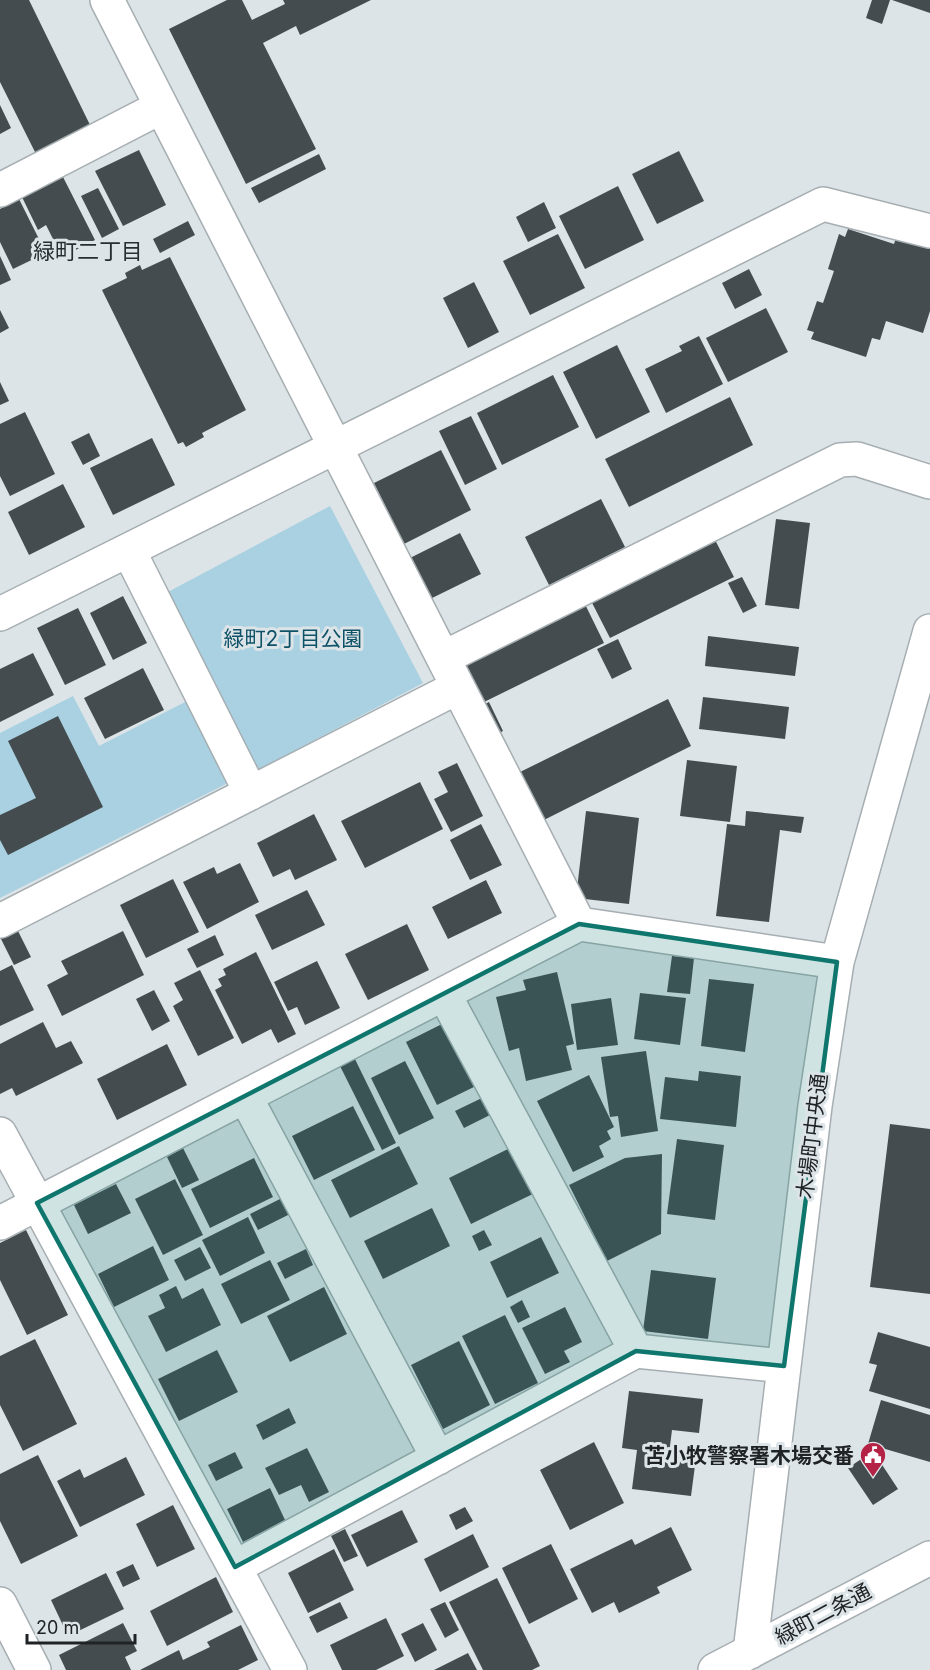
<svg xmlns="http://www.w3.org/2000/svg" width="930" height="1670" font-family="Inter,'Noto Sans JP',sans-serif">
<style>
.green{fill:#a9d1e1}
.building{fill:#454c4f}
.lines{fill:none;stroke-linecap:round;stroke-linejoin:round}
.minor-casing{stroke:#a6aeb2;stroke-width:36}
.minor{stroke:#fff;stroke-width:33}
.marked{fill:#0f766e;fill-opacity:0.2;stroke:#0f766e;stroke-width:4.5;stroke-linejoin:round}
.labels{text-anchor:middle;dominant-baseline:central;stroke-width:6;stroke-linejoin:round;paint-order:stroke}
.park-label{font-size:21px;fill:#0e5267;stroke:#dce4e8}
.street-label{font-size:21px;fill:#202325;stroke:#dce4e8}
.poi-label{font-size:21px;font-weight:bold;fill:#202325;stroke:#dce4e8;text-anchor:end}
.neighbourhood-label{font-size:22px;fill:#272d30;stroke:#dce4e8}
</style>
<rect width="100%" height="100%" fill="#dce4e8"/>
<path class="green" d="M330,506l93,177 -167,88 -92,-177z
M73,696l26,50 88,-45 41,82 -228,115v-165z"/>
<path class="building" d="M0,0h29l62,127 -55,27 -36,-72z
M227,0h15l10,20 33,-16 -2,-4h88l-71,35 -4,-9 -33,17 53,106 -70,35 -77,-155z
M872,0h18l-8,24 -16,-6z
M892,0h38v13z
M0,105l11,23 -11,6z
M139,150l27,55 -43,21 -28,-55z
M679,151l25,50 -47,23 -25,-50z
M319,154l7,15 -67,34 -8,-15z
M63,177l32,63 -33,17 -16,-32 -8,5 -16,-33z
M618,186l26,54 -59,29 -26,-53z
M98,188l21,41 -17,9 -21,-42z
M19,199l27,54 -33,16 -13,-27v-33z
M544,202l12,26 -28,14 -12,-25z
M188,221l7,14 -35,18 -7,-14z
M848,229l46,15 2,-6 34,11v62l-7,22 -37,-12 -6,19 -8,-2 -6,19 -55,-18 3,-7 -7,-2 10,-29 6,2 11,-32 -6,-2 11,-35 6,3z
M558,234l27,54 -55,27 -27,-54z
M0,256l11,24 -11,5z
M170,257l76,153 -44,23 2,4 -18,10 -3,-5 -5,2 -76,-154 25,-12 -2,-5 15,-8 2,5z
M749,269l13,26 -27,14 -13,-26z
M474,282l25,50 -31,16 -25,-50z
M766,308l22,44 -60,30 -22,-44z
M0,310l9,18 -9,5z
M699,336l24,48 -57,29 -21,-44 37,-18 -3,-5z
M617,345l33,67 -54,27 -33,-67z
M553,375l26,52 -77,38 -25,-52z
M0,382l9,19 -9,4z
M730,397l23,48 -124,62 -24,-48z
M25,412l30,62 -45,22 -10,-20v-52z
M471,416l26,53 -32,16 -26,-54z
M89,433l11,23 -17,9 -12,-23z
M152,438l23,47 -62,30 -23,-47z
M441,450l30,60 -67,34 -30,-61z
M63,484l22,43 -56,28 -21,-43z
M601,499l24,48 -76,38 -24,-48z
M776,519l34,4 -11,86 -34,-4z
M460,533l21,41 -55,27 -20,-41z
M712,534l22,43 -124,61 -22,-43z
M742,577l15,29 -14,7 -15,-30z
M123,596l24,47 -34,17 -23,-47z
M581,596l23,47 -124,61 -23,-47z
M78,608l28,57 -41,20 -28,-57z
M708,636l91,11 -4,29 -90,-10z
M618,639l14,30 -20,10 -15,-30z
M33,653l21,42 -54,27v-53z
M143,668l21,42 -59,29 -21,-41z
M703,697l86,10 -4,32 -86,-10z
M668,699l23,47 -151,76 -24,-48z
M489,702l14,29 -12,6 -14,-29z
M58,716l45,91 -95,48 -8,-15v-25l36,-17 -28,-57z
M687,760l50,6 -7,56 -50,-6z
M457,763l26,53 -32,16 -17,-33 14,-7 -10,-20z
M420,782l23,47 -78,39 -24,-47z
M586,811l53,7 -10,86 -53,-6z
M746,811l58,6 -3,16 -21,-3 -11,92 -53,-6 11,-92 18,2z
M314,814l23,46 -42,20 -5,-11 -17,8 -16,-34z
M481,824l21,41 -32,15 -20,-40z
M240,863l19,39 -52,27 -24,-47 31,-15 3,7z
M173,879l26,53 -53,26 -26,-53z
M486,880l16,33 -54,26 -16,-32z
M307,890l18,35 -53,25 -17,-35z
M407,924l22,46 -61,30 -23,-46z
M16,927l15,30 -17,8 -14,-28z
M123,931l21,44 -82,41 -15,-31 21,-11 -7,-13z
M215,935l9,20 -27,13 -10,-19z
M256,952l40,82 -18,9 -7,-14 -29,15 -27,-54 7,-4 -4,-7 8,-4 -3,-6z
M672,956l22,2 -4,36 -23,-2z
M317,961l23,47 -35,17 -8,-18 -9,4 -14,-29z
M12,965l22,45 -34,16v-55z
M200,970l34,68 -36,18 -25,-50 10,-6 -9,-17z
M557,972l17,72 -8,2 6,24 -46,11 -7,-33 -10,3 -13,-54 30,-7 -3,-10z
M709,979l45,5 -9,68 -44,-6z
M154,990l16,31 -18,10 -16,-32z
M640,993l46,5 -6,47 -46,-6z
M611,998l7,47 -41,5 -6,-46z
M43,1022l13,26 15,-7 12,22 -67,33 -4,-8 -12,6v-50z
M446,1022l32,63 -41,20 -31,-63z
M167,1044l20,41 -70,35 -20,-41z
M646,1051l12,80 -37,6 -3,-21 -8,1 -9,-60z
M352,1053l44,90 -14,7 -45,-90z
M405,1061l29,57 -35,17 -28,-57z
M699,1071l42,5 -5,51 -76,-8 5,-42 33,4z
M589,1075l25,52 -7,4 4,8 -12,7 5,11 -31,15 -36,-71z
M486,1096l8,17 -30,15 -9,-17z
M353,1106l22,44 -61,30 -22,-44z
M890,1124l40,5v165l-60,-7z
M677,1139l47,6 -9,75 -48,-6z
M399,1146l19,38 -68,34 -19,-38z
M514,1146l23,46 -66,32 -22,-46z
M183,1148l16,32 -17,8 -15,-31z
M662,1154l-1,80 -54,27 -38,-76 56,-27z
M254,1158l19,39 -63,31 -19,-39z
M175,1179l28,56 -40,20 -28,-56z
M116,1184l15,29 -43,21 -14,-29z
M284,1197l8,16 -34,17 -8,-16z
M432,1208l18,38 -67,33 -19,-38z
M248,1217l17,36 -45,23 -18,-36z
M26,1230l42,85 -41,20 -27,-55v-37z
M484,1230l8,15 -13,6 -7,-15z
M541,1237l18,36 -52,25 -17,-36z
M153,1246l16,34 -55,27 -16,-33z
M200,1247l11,21 -26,13 -11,-21z
M306,1249l7,16 -28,14 -8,-16z
M270,1260l20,40 -49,24 -20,-40z
M651,1270l65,8 -8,61 -65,-8z
M176,1286l6,13 21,-11 18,37 -55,27 -18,-36 17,-8 -6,-13z
M324,1287l23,47 -57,28 -23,-46z
M522,1300l8,17 -12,6 -8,-16z
M565,1307l17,35 -18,9 6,11 -25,12 -23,-46z
M505,1315l33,68 -43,21 -33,-68z
M878,1332l52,15v62l-61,-18 8,-26 -8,-2z
M35,1339l42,85 -54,27 -23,-46v-49z
M459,1341l31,64 -47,24 -32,-64z
M217,1350l21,42 -59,29 -21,-42z
M629,1391l74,8 -4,34 -27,-3 -3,24 27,4 -5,38 -59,-7 5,-39 -15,-2z
M881,1400l49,15v47l-62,-18z
M289,1408l7,15 -33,17 -7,-15z
M594,1442l30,61 -54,27 -30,-60z
M307,1448l22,44 -20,10 -8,-17 -22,10 -14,-27z
M873,1451l25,38 -25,16 -25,-37z
M235,1452l8,16 -27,13 -8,-16z
M38,1455l40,81 -57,28 -21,-43v-47z
M126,1457l19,38 -65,32 -23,-46 23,-12 4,9z
M270,1488l15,32 -42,22 -16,-33z
M173,1505l22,44 -38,18 -21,-43z
M465,1507l8,14 -17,9 -7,-15z
M402,1510l16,32 -51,25 -16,-32z
M671,1527l21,43 -35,17 3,6 -41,20 -5,-11 -22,11 -22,-44 62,-30 3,6z
M345,1529l13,27 -14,6 -13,-26z
M473,1534l16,33 -49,25 -16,-33z
M551,1544l27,55 -49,25 -27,-56z
M334,1549l20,41 -46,23 -20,-40z
M133,1564l7,15 -17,8 -7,-15z
M106,1573l18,36 -56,27 -17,-36z
M216,1577l17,35 -66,34 -17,-35z
M497,1578l43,88 -8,4h-49l-34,-68z
M340,1602l8,16 -31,15 -8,-16z
M445,1602l14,28 -14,8 -15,-29z
M386,1618l18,38 -28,14h-34l-12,-25z
M123,1623l14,28 -12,6 6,13h-65l-7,-15z
M423,1623l14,27 -22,12 -14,-28z
M241,1625l17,35 -20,10h-98l39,-20 4,10 27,-13 -3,-5z
M468,1653l9,17h-43z"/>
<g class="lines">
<g class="minor-casing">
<path id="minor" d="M107,0l472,924
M0,190l161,-83
M129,551l122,242
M0,614l823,-410 107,27
M443,658l397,-198 17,-1 73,23
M0,921l458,-234
M444,994l192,357
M246,1098l192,360
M0,1134l290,536
M0,1223l579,-299 258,38
M235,1567l401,-216 148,15
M0,1604l34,66
M750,1652l65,-546 22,-144 93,-331
M715,1670l215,-112"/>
</g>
<use href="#minor" class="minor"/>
</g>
<path class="marked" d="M579,924l258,38 -53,404 -148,-15 -401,216 -198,-364z"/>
<defs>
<g id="civic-pin" transform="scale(1.35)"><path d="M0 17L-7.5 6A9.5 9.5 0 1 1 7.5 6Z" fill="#b42245" stroke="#dce4e8"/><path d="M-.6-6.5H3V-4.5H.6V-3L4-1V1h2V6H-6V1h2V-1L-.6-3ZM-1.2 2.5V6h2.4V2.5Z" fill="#fff"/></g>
</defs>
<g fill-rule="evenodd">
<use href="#civic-pin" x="873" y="1455"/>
</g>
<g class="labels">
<g class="park-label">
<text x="293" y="638">緑町2丁目公園</text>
</g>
<g class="street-label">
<text transform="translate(812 1136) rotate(-83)">木場町中央通</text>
<text transform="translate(823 1614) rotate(-28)">緑町二条通</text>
</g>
<g class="poi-label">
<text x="854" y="1455">苫小牧警察署木場交番</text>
</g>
<g class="neighbourhood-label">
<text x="88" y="251">緑町二丁目</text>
</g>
</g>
<path d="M27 1634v9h108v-9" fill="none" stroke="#202325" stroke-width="3"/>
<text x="36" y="1634" font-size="18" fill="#202325" stroke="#dce4e8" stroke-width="4.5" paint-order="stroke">20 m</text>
</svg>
